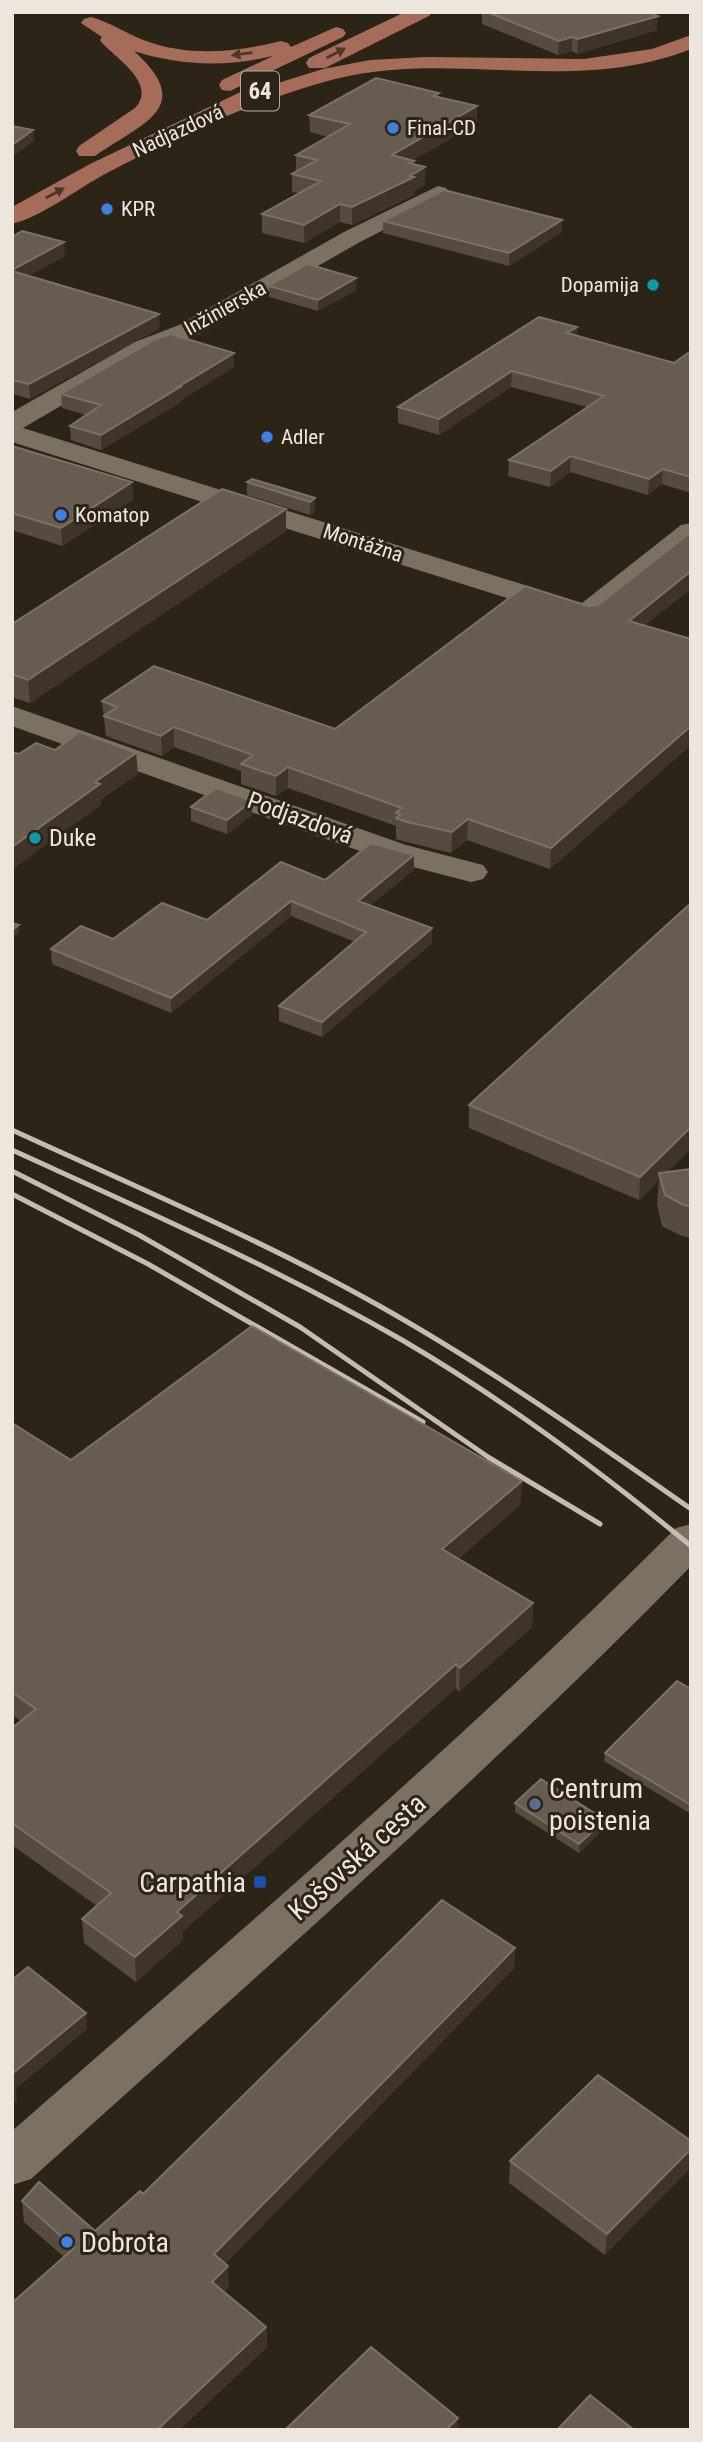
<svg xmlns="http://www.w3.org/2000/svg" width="703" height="2442" font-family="'Roboto Condensed',sans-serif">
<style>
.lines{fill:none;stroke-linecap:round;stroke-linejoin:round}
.minor{fill:#7b7162;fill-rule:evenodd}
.primary{fill:#a66c5a;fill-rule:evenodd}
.rail{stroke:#c2bcb3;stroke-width:5}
.wall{fill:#554c3f}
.shaded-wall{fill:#3e3528}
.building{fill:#665c50;stroke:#7b7266;stroke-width:2}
.oneway{fill:#4b3628}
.shop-dot{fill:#3f7fe0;stroke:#2d2418;stroke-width:2.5}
.culture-dot{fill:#0f9aa8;stroke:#2d2418;stroke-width:2.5}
.service-dot{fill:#5c6f8a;stroke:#2d2418;stroke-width:2.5}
.transit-dot{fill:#1a4fb4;stroke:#2d2418;stroke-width:2.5}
.labels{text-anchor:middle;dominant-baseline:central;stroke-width:6;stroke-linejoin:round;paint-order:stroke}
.far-poi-label{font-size:21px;fill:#ece6de;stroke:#2d2418;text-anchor:start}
.far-street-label{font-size:21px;fill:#ece6de;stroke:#2d2418}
.shield{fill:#2d2418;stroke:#b3aca3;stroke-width:2}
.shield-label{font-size:23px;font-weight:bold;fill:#ece6de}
.street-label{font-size:24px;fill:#ece6de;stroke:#2d2418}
.poi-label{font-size:24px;fill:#ece6de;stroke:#2d2418;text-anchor:start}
.near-poi-label{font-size:28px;fill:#ece6de;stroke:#2d2418;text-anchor:start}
.near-street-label{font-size:28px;fill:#ece6de;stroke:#2d2418}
</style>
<rect width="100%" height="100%" fill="#2d2418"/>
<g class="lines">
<path class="minor" d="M438,186l8,2 4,5 -4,5 -86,44 -163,93 -44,17 -130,76 559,175 99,-78 10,-2v22l-94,75 -10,3 -10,-3 -565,-178v-30l123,-70 44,-17 165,-93z
M12,706l394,139 77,20 5,7 -5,7 -12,3 -89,-23 -370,-133z
M691,1524v42c-210,215 -437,412 -660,613l-19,6v-54c225,-197 452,-391 664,-603z"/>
<path class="primary" d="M405,12h27l-3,4 -104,52h-16l-3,-5 3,-5z
M91,17c19,5 36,17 55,24 44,16 91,11 135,0l7,2 3,4 45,-20 7,2 3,4 -3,4 -113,54 -8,-1 -3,-5 3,-5 51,-24c-46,11 -93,10 -139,-5 63,57 8,72 -39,105h-16l-3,-5 3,-5 56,-38c22,-23 -16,-48 -32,-64l-3,-4 2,-3 -21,-14 3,-4z
M691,35v14c-119,47 -238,0 -356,30 -80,21 -157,57 -230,95 -28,15 -62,42 -93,50v-17l78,-43 159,-76h13l61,-19 47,-9 56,-3 158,2 68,-10z"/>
<path class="rail" d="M12,1130c122,56 246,108 364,174 109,61 212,133 315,205
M12,1150c132,60 264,118 390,190 103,60 198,131 289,206
M12,1171l127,64 161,92 188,130 112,67
M12,1194l136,70 275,158"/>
</g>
<path class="wall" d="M482,12h166l9,18 -80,24 -5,-3 -14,4 -76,-31z
M439,93v4l38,9v17l-64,37 1,5 11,2v18l-11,6v4l-62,30 -12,-3 -36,21 -42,-10v-19l37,-21 -7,-1v-18l4,-2v-17l32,-18 -18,-5 -1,-17z
M562,220v12l-53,34 -126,-33v-12z
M12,237l53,19 -37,20 132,52 -130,71 -16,-5 -2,1z
M356,278v12l-38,21 -49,-14v-11z
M577,327l-1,8 98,28 17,-12v142l-29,-9 -14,11 -78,-23 -20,15 -42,-11 1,-16 78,-53 -76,-20 -72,48 -41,-12v-16z
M234,353v14l-53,33v2l-80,48 -30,-10 -1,-14 16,-11 -24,-7 -1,-14z
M12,446l120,36 1,18 -71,46 -50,-16z
M247,482l68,16v14l-5,3 -63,-20z
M286,509v22l-256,172 -18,-6v-73z
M646,626l45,13v106l-141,124 -83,-29 -16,13 -44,-11 -11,-3v-13l-108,-38 -12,8 -35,-12v-13l-67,-24 -12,9 -56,-20 -4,-35 233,28z
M191,807l61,8 -25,19 -36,-13z
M414,855v15l-44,35 62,38 -110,94 -43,-16v-15l76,-64 -64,-26 -120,97 -119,-49 -1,-15 62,-10 94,-19 118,-40z
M691,903v245l-24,24 24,-3v69l-9,-2 -20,-10 -5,-22 2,-24 -20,20 -170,-72v-23z
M12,1423l59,37 451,21 -2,24 -62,54 75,44 -1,24 -73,65 -3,-4 -274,244 1,8 -47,42 -52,-39 -2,-24 15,-13 -85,-61v-117l9,-7 -9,-6z
M691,1689v125l-87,-53 1,-8z
M515,1803l89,25 -25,25 -64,-41z
M515,1948l-1,20 -289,296 4,23 -5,5 42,35 1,20 -88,83h-167l52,-173 -40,-35 -2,-21 73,30 48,-37z
M691,2141l-86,114 -96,-72 1,-22z"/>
<path class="shaded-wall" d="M658,16l-1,14 -80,24 1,-15z
M572,37v14l-14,4 1,-14z
M477,106v17l-85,50v-18z
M33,130l1,11 -22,16v-12z
M414,161v12l11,-6v18l-11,6v4l-62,30v-18z
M340,204v18l-36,21v-18z
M562,220v12l-53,34v-13z
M64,242l1,14 -53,29v-15z
M356,278v12l-38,21v-11z
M159,314l1,14 -130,71 -1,-15z
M577,327l-1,15 -9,-9z
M234,353v14l-53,33v2l-80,48v-15z
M512,371l-1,16 -72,48v-16z
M13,379l1,15 -2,1v-15z
M571,456l-1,16 -20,15 1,-16z
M663,469l-1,15 -14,11 1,-16z
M132,482l1,18 -71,46 -1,-18z
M315,498v14l-5,3v-13z
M286,509v22l-256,172 -2,-23z
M691,571v18l-64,51 2,-19z
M691,726v19l-141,124 1,-21z
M174,727v20l-12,9 -1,-20z
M136,753l2,21 -37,26v5l-89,65v-23l83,-65z
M288,767v21l-12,8v-20z
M252,801v14l-25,19v-14z
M468,819l-1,21 -16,13 1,-21z
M414,855v15l-56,45v-14z
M291,901v15l-120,97v-15z
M19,925v8l-7,5v-8z
M432,928v15l-110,94v-15z
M691,1127v21l-31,30 -1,-5v7l-20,20 1,-23z
M522,1481l-2,24 -79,68 1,-24z
M533,1603l-1,24 -73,65 1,-24z
M456,1664v24l-274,244 1,8 -47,42 -1,-25 42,-45z
M605,1820l-1,8 -25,25v-9z
M515,1948l-1,20 -299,306 -1,-20z
M86,2013l1,16 -71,60 1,12 -5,4v-31z
M691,2149v19l-86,87 2,-21z
M228,2266l1,21 -16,15 -1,-20z
M266,2327l1,20 -88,83h-22z
M458,2418l-1,12h-11z"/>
<path class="building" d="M487,12h161l10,4 -80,23 -6,-2 -13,4z
M376,78l63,15 -6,3 44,10 -85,49 22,6 -5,2 16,4 -15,9 4,1 -62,30 -12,-3 -36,21 -42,-11 59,-33 -29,-7 25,-14 -21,-5 54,-31 -41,-9z
M12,126l21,4 -21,15z
M444,190l118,30 -53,33 -126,-32z
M22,231l42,11 -52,28v-33z
M307,264l49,14 -38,22 -49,-14z
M12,271l147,43 -130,70 -17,-4z
M539,317l38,10 -10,6 107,30 17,-12v126l-28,-8 -14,10 -78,-23 -20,15 -42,-11 95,-64 -92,-25 -73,48 -41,-12z
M170,334l64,19 -56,34h2l-79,48 -31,-9 31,-21 -40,-11 93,-54z
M12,446l120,36 -71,46 -49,-15z
M252,479l63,19 -5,4 -63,-20z
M222,489l64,20 -258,171 -16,-6v-50z
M691,532v39l-62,50 62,18v87l-140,122 -83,-29 -16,13 -45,-10 -11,-4 4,-4 -4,-1 6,-5 -114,-41 -12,9 -35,-12 12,-9 -79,-28 -13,9 -57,-20 13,-9 -15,-6 52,-35 181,63 190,-143 62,20 11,-1z
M80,732l56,21 -41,29 5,2 -88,63v-95l7,2 17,-11 19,7z
M216,788l36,13 -25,19 -36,-13z
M371,843l43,12 -56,46 74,27 -110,94 -43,-16 87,-74 -75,-31 -120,97 -120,-49 30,-23 32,13 49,-36 45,17 74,-58 44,18z
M691,903v224l-51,50 -171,-72z
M12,923l7,2 -7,5z
M691,1169v37l-7,-1 -19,-10 -6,-22z
M252,1326l270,155 -80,68 91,54 -73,65 -4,-4 -279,248 5,4 -47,41 -53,-38 29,-26 -99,-70v-95l24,-19 -24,-17v-269l59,37z
M677,1681l14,8v116l-86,-52z
M541,1779l64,41 -26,24 -64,-41z
M442,1900l73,48 -301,306 14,12 -16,16 54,45 -109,103h-145v-127l62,-55 -52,-47 17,-19 56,49 45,-40 3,3z
M28,1967l58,46 -74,61v-94z
M598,2075l93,66v8l-84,85 -97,-73z
M371,2347l87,71 -12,12h-161z
M590,2395l44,35h-77z"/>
<defs><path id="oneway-solid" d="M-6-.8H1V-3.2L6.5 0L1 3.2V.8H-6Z" transform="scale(1.75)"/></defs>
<g class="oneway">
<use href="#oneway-solid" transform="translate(336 53) rotate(-27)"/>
<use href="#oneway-solid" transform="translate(242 54) rotate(173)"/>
<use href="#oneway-solid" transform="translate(55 193) rotate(-29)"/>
</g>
<g class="shop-dot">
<circle cx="393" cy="128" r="7"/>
<circle cx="107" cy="209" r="7"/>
<circle cx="267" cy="437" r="7"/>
<circle cx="61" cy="515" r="7"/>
<circle cx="67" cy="2242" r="7"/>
</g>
<g class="culture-dot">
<circle cx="653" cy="285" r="7"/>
<circle cx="35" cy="838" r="7"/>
</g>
<circle class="service-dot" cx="535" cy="1804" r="7"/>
<rect class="transit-dot" x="253" y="1875" width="14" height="14" rx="3.5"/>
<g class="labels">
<g class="far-poi-label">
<text x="407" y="128">Final-CD</text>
<text x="121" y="209">KPR</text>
<text x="639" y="285" text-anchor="end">Dopamija</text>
<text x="281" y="437">Adler</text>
<text x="75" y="515">Komatop</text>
</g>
<g class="far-street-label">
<text transform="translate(178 131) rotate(-25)">Nadjazdová</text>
<text transform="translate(225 308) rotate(-29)">Inžinierska</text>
<text transform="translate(363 543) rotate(18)">Montážna</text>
</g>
<rect class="shield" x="241" y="71.5" width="38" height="39" rx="5"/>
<g class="shield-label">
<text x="260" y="91">64</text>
</g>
<g class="street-label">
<text transform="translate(300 818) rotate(20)">Podjazdová</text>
</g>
<g class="poi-label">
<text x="49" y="838">Duke</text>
</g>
<g class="near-poi-label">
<text x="549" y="1788">Centrum<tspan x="549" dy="32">poistenia</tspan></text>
<text x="246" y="1882" text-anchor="end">Carpathia</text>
<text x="81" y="2242">Dobrota</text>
</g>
<g class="near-street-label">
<text transform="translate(357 1857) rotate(-42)">Košovská cesta</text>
</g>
</g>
<rect width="703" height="2442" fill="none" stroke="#ece6de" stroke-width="28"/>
</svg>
